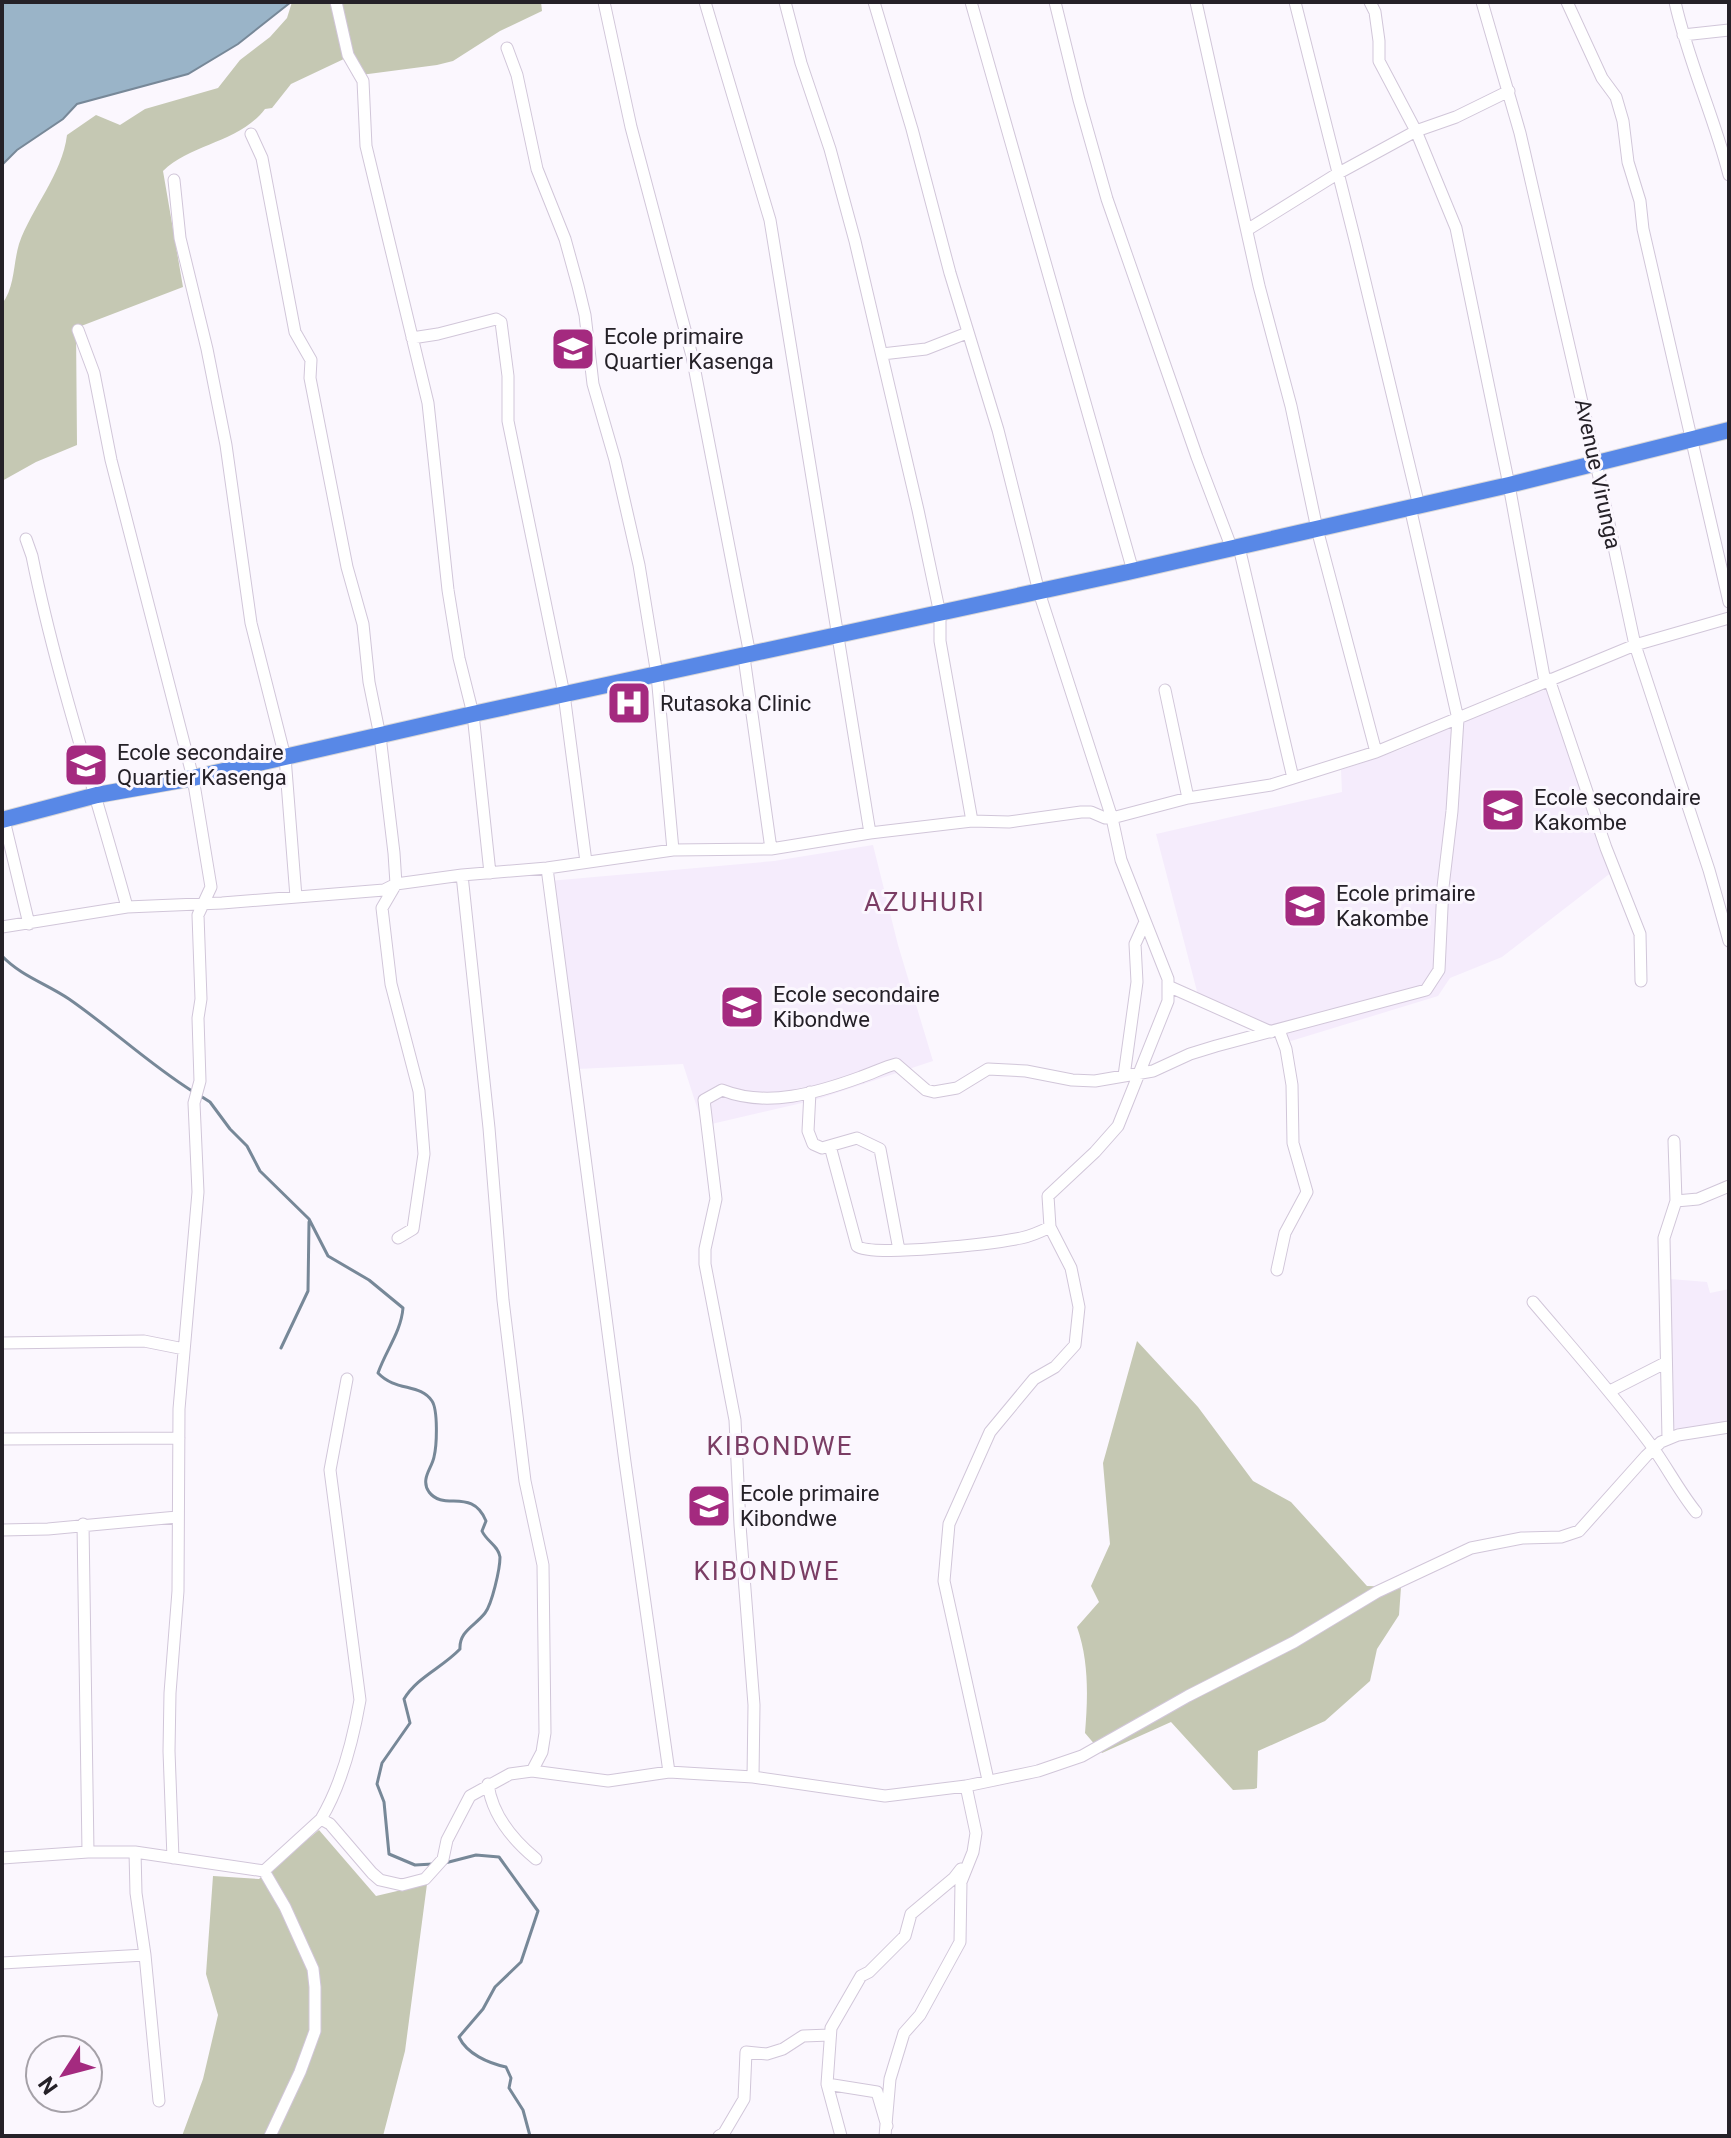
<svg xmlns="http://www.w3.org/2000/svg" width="1731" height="2138" font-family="Roboto,sans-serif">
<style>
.built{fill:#f5ecfc}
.green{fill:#c5c8b3}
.water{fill:#9ab4c8;stroke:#778898;stroke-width:2}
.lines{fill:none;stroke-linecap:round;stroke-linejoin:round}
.stream{stroke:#778898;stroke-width:3}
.minor-casing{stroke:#d1c6d9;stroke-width:13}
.highway-casing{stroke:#d8d7d8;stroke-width:18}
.minor{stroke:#fff;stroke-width:11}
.highway{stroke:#5888e7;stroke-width:16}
.labels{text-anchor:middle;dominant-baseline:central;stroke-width:6;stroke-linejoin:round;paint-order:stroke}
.poi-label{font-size:22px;fill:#252128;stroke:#fbf7fe;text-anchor:start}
.street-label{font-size:22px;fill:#252128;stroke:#fbf7fe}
.quarter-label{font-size:26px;letter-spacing:2px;fill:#7a3d64;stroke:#fbf7fe}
</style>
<rect width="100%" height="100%" fill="#fbf7fe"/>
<path class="built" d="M1550,688l62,184 -110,85 -52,21 -12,18 -147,45 -92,-42 -43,-165 186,-42 -1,-22 61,-21 60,-27z
M873,845l25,100 35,116 -118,39 -112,26 -20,-62 -106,5 -28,-188 225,-20z
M1670,1279l37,3 3,11 19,-4v135l-58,5z"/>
<path class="green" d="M292,2h249l1,9 -42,20 -47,30 -16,4 -84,11 -7,-18 -55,26 -19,24 -7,1c-26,34 -73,34 -102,62l20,116 -107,41 1,117 -41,17 -34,19v-177c13,-17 11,-40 17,-60 13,-37 43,-69 48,-109l29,-20 24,10 25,-16 73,-21 22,-28 30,-23 17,-19z
M1137,1341l61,66 55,74 38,21 76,84 34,1 -2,28 -22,34 -7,32 -45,40 -67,30 -1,37 -3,1 -21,1 -62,-68 -69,31 -17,-20c3,-36 4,-72 -8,-106l22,-25 -8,-16 19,-42 -7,-81z
M319,1830l57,66 51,-12 -22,167 -22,85h-201l21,-57 15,-64 -12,-41 7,-98 46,3z"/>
<path class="water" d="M2,2h289l-53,42 -50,30 -111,30 -14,15 -46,31 -15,15z"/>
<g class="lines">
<path class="stream" d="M2,956c19,20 45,28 67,43 42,29 80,65 123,92
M199,1095l11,7 20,27 17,17 13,25 49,48 19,37 41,24 34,28c-2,24 -17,42 -25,65 18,19 42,10 54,28 6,9 5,44 2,56 -2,11 -14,22 -5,35 15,20 43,-5 57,29l-4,10c5,11 16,14 18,26 0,12 -8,47 -15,56 -10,13 -26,18 -25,36 -18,19 -43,28 -56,50l6,24 -28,40 -5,21 7,18 5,52 26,11 18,-1
M281,1348l27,-57 1,-69
M445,1863l31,-8 23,2 39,54 -17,51 -26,25 -12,22 -24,28c8,17 29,26 47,30l5,11 -2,10 14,22 7,26"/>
<g class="minor-casing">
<path id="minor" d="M336,2l12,53 15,26 3,65 62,257 20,187 11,68 14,56 17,159
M604,2l27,125 61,229 58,299
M705,2l65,218 100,613
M785,2l16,61 29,86 25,92 63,269 22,104v27l32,180
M874,2l38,127 38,144 48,157 41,162 73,226 9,42 47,119v22l-50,125 -23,26 -47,44 2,31 21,41 8,39 -4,38 -20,22 -21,12 -44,53 -41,92 -5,57 44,199
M971,2l162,569
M1055,2l24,98 28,99 90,258 35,92
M1196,2l63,284 32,120 26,123 59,223
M1295,2l61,242 63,262
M1370,2l5,10 4,29v20l37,70 40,97 53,257 36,197
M1482,2l38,131 76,330 39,182 74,225 20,71
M1567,2l35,76 14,19 7,24 5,41 12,39 3,28 86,373
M1675,2c13,59 39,114 54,173
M1683,35l46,-5
M507,48l10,27 20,94 28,70 13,47 7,29 8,69 22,76 24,105 18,110 16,175
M251,134l11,24 33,174 16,28 -1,18 37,189 16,57 6,58 11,54 14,117 2,31 -14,24 9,76 28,107 5,63 -11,75 -15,9
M174,180l6,58 27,111 19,96 25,178 34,134 11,140
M1247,230l90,-56 79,-43 40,-14 53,-26
M78,330l16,43 17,87 82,318 18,109 -13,28 3,84 -3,19 2,63 -6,22 4,89 -19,217 -1,182 -8,102 -1,58 4,107
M412,338l26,-4 58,-15 5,3 7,54v45l56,273 22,168
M882,354l44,-5 41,-16
M26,539l6,17c24,119 63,234 95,351
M1239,547l54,231
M744,657l27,192
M1549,679l57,169 34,86 1,47
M1165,690l23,108
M3,816l26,108
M547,868l78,594 44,310
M462,875l27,253 14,172 22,181 18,84 2,168 -3,19 -10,19
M2,927l125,-20 95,-4 162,-13 12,-6 66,-9 85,-7 126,-18 98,-1 99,-16 102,-12 37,1 72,-10h10l14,6h7l76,-20 83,-13 105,-33 259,-107 94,-27
M1168,986l103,46
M1124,1076l13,-94 -2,-38 9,-20
M810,1092l-2,39 5,13 9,4 35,-10 23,11 19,101
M830,1146l27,100c14,12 139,-3 164,-8 10,-2 19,-6 29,-11
M1676,1201l22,-2 31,-13
M1277,1270l8,-37 22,-41 -14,-49 -1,-58 -6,-36 -7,-19
M1533,1302c40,47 81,93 118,143 16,22 28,46 45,67
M2,1343l142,-2 40,8
M1610,1391l55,-28
M2,1439l177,-1
M1668,1439l-4,-201 12,-37 -2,-60
M83,1524l5,328
M2,1530l46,-1 129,-12
M753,1777l1,-72 -14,-180 -5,-105 -30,-156v-15l11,-50 -12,-99 18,-10c45,18 95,3 139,-13 12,-4 23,-10 35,-13l30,26 8,2 23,-4 31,-19 38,2 46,9 23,1 58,-10 37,-17 26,-8 210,-56 13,-20 4,-83 9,-76 6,-92 -48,-212
M488,1784c4,31 25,56 48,75
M321,1819c21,-35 32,-79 39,-119l-30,-230 17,-91
M135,1852l1,41 9,62 14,146
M2,1858l86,-6h47l129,19 57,-52 9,5 42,49 8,7 22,5 23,-6 18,-20 4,-19 23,-44 40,-22 22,-3 76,10 61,-9 84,5 132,19 81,-10 72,-15 44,-15 106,-60 106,-54 83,-50 94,-44 51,-10 39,-1 18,-6 67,-75 15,-14 17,-7 51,-8
M264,1871l21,36 28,62 2,18v44l-15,41 -30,64
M2,1963l143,-8
M827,2084l50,8 10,34
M719,2136l5,-3 20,-34 2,-47 21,2 16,-5 20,-13 27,-1
M841,2136l-14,-52 4,-56 30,-52 8,-4 36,-36 6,-22 43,-36 7,-9
M885,2136l5,-57 14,-46 16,-18 40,-73 1,-60 12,-30 3,-19 -10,-47"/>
</g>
<g class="highway-casing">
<path id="highway" d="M2,820l95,-25 96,-17 280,-64 655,-142 381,-87 220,-55"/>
</g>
<use href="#minor" class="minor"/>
<use href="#highway" class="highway"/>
</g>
<defs>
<g id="school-square" transform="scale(2.3)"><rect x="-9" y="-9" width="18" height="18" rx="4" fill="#a42a7f" stroke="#fbf7fe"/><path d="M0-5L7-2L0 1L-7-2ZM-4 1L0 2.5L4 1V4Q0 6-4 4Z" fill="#fff"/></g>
<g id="hospital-square" transform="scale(2.3)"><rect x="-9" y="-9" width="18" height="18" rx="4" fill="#a42a7f" stroke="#fbf7fe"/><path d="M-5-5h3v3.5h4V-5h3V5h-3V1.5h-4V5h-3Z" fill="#fff"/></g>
</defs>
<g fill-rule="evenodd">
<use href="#school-square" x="573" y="349"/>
<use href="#hospital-square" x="629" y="703"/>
<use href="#school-square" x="86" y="765"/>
<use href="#school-square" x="1503" y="810"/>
<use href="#school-square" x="1305" y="906"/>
<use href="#school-square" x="742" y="1007"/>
<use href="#school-square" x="709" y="1506"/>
</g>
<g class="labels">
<g class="poi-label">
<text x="604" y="336">Ecole primaire<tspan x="604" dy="25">Quartier Kasenga</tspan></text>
<text x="660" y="703">Rutasoka Clinic</text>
<text x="117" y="752">Ecole secondaire<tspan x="117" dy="25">Quartier Kasenga</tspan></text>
<text x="1534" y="797">Ecole secondaire<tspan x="1534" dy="25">Kakombe</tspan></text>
<text x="1336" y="893">Ecole primaire<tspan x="1336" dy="25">Kakombe</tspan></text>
<text x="773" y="994">Ecole secondaire<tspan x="773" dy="25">Kibondwe</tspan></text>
<text x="740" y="1493">Ecole primaire<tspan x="740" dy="25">Kibondwe</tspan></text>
</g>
<g class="street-label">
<text transform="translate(1598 474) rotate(78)">Avenue Virunga</text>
</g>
<g class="quarter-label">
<text x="925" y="902">AZUHURI</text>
<text x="780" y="1446">KIBONDWE</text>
<text x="767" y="1571">KIBONDWE</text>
</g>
</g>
<rect width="1731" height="2138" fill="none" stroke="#252128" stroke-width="8"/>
<g transform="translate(64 2074) rotate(234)"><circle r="38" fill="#fbf7fe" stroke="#a5a1a8" stroke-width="2"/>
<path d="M0-6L14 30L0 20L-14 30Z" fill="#a42a7f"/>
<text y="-12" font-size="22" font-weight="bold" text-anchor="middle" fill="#252128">N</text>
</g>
</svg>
